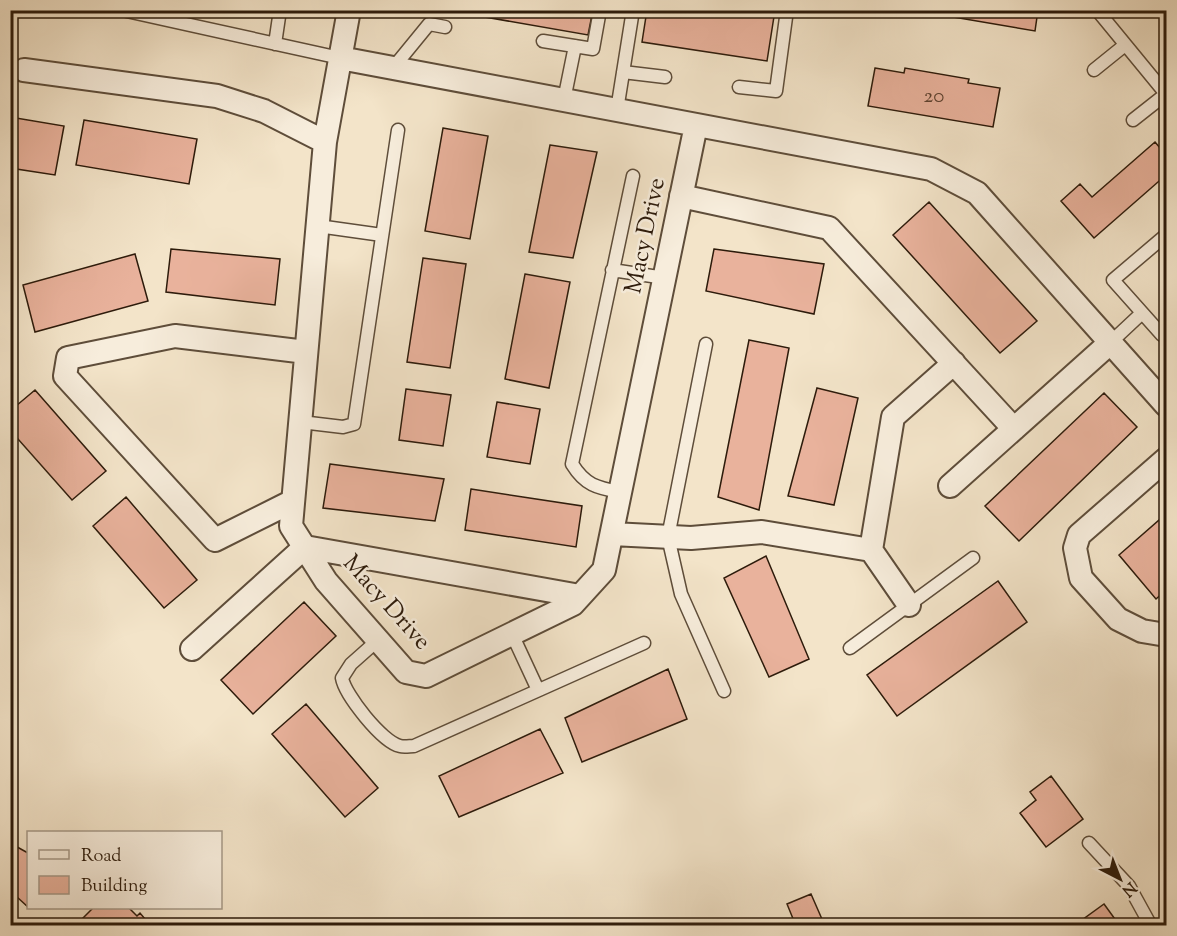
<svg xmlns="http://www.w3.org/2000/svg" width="1177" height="936" font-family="'Sorts Mill Goudy',serif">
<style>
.building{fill:#e9b29c;stroke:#2d1b0b;stroke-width:1.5}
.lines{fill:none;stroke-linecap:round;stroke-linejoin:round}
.service-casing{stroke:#5e4d3a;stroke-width:15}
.minor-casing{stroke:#5e4d3a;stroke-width:26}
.service{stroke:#f7eddc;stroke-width:12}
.minor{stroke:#f7eddc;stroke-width:22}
.labels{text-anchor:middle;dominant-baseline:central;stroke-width:5;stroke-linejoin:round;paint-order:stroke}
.number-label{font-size:21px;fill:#5c412f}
.street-label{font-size:24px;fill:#2d1b0b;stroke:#f7eddc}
</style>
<rect width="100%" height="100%" fill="#f3e4c9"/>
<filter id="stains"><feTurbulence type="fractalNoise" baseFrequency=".00333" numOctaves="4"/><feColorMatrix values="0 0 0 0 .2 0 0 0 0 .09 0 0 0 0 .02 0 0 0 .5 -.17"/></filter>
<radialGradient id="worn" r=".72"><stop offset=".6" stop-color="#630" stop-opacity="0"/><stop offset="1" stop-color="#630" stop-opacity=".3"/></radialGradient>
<path class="building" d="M445,10h148l-5,25z
M647,10h128l-8,51 -125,-19z
M912,10h126l-3,21z
M875,68l29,5 1,-5 64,11 -1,4 32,5 -7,39 -125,-21z
M10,117l54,9 -9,49 -45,-7z
M84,120l113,19 -8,45 -113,-19z
M443,128l45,8 -18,103 -45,-8z
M1155,142l11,13v20l-72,63 -33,-37 19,-17 12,13z
M550,145l47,7 -24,106 -44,-6z
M929,202l108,119 -37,32 -107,-118z
M171,249l109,10 -5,46 -109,-13z
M714,249l110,15 -10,50 -108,-23z
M135,254l13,47 -113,31 -12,-47z
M423,258l43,6 -16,104 -43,-6z
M525,274l45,8 -21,106 -44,-9z
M749,340l40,8 -30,162 -41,-13z
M817,388l41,10 -24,107 -46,-9z
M406,389l45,6 -8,51 -44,-6z
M35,390l71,81 -34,29 -62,-70v-19z
M1104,393l33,34 -118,114 -34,-35z
M497,402l43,7 -10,55 -43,-7z
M330,464l114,15 -9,42 -112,-13z
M471,489l111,17 -6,41 -111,-17z
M126,497l71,83 -33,28 -71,-82z
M1166,514v76l-10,9 -37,-44z
M766,556l43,103 -40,18 -45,-99z
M998,581l29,41 -130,94 -30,-41z
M304,602l32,34 -83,78 -32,-34z
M668,669l19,50 -105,43 -17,-44z
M306,704l72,84 -33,29 -73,-83z
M540,729l23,44 -104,44 -20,-41z
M1051,776l32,43 -37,28 -26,-34 16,-13 -6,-8z
M10,843l18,10v54l-11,-10 -7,8z
M811,894l14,32h-29l-9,-22z
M1104,904l16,22h-34l-4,-6z
M93,908h36l8,8 3,-3 11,13h-76z"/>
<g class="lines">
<g class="service-casing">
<path id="service" d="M122,10l218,48
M1097,10l69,84
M543,41l50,8 7,-39
M275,44l5,-34
M393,68l36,-44 16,3
M1094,70l31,-25
M623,72l42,5
M739,87l37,4 11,-81
M564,100l11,-54
M617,110l16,-100
M1133,120l33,-26
M318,226l64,9
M1166,235l-53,45 49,55 4,-5
M612,270l53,8
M1111,342l31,-29
M706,344l-38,193 13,57 43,97
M301,422l42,5 11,-3 44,-294
M620,492c-23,-4 -35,-7 -48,-28l61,-288
M512,634l26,56
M378,640l-27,24 -9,14c3,17 40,64 58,68 4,1 10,0 14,0l230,-103
M850,648l123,-90
M1089,843l40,43 22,40"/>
</g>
<g class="minor-casing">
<path id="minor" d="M349,10l-24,132 -34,384 35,55 80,91 20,4 147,-72 31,-34 92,-445
M340,58l591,111 46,24 189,212
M24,70l193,26 47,15 61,31
M681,196l148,32 185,201
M1166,459l-87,76 -4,13 6,30 37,41 24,12 24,4
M950,486l161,-144
M293,501l-78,39 -150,-164 3,-18 107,-22 131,16
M612,534l79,4 71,-6 109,18 38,55
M871,550l22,-133 61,-54
M192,649l113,-102 275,49"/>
</g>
<use href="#service" class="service"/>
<use href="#minor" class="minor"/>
</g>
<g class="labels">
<g class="number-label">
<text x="934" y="97">20</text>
</g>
<g class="street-label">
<text transform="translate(646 236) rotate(-78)">Macy Drive</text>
<text transform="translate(386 603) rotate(48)">Macy Drive</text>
</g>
</g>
<rect width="1177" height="936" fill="none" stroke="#f3e4c9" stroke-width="36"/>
<rect x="12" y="12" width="1153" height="912" fill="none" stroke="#2d1b0b" stroke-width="3"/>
<rect x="18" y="18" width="1141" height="900" fill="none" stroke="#2d1b0b" stroke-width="1.5"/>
<rect x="27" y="831" width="195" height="78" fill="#f7eddc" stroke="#a69988" stroke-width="1.5"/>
<rect x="39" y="850" width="30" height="9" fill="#f7eddc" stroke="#a69988" stroke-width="1.5"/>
<text x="81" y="861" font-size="18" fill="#2d1b0b">Road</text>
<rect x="39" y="876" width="30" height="18" fill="#e9b29c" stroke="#a69988" stroke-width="1.5"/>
<text x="81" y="891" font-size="18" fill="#2d1b0b">Building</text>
<g transform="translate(1120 879) rotate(138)" stroke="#f7eddc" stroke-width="4.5" paint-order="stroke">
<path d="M0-4.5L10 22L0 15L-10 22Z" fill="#2d1b0b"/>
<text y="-9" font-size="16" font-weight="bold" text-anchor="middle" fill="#2d1b0b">N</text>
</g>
<rect width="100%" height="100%" filter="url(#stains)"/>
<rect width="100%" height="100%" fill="url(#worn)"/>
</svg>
